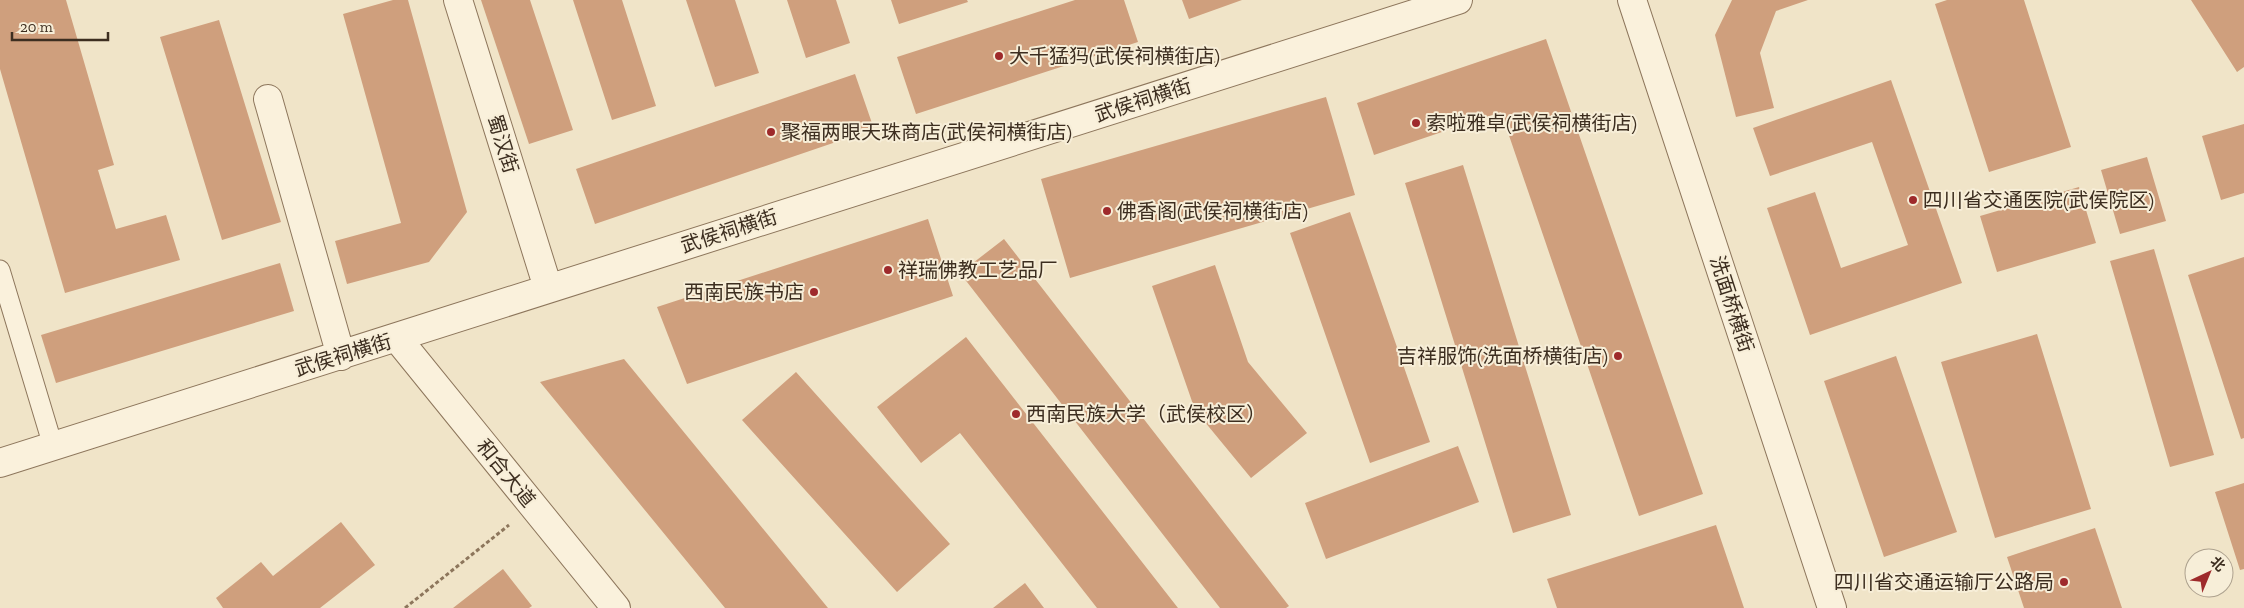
<svg xmlns="http://www.w3.org/2000/svg" width="2244" height="608" font-family="'Zilla Slab','Noto Sans SC',serif">
<style>
.building{fill:#cf9f7d}
.lines{fill:none;stroke-linecap:round;stroke-linejoin:round}
.service-casing{stroke:#8d765c;stroke-width:21}
.minor-casing{stroke:#8d765c;stroke-width:30}
.tertiary-casing{stroke:#8d765c;stroke-width:30}
.path{stroke:#8d765c;stroke-width:3;stroke-dasharray:4 2.5;stroke-linecap:butt}
.service{stroke:#faf1dc;stroke-width:19}
.minor{stroke:#faf1dc;stroke-width:28}
.tertiary{stroke:#faf1dc;stroke-width:28}
.poi-dot{fill:#9e2a2b;stroke:#f7eed8;stroke-width:2}
.labels{text-anchor:middle;dominant-baseline:central;stroke-width:4;stroke-linejoin:round;paint-order:stroke}
.poi-label{font-size:20px;fill:#3d2e20;stroke:#f7eed8;text-anchor:start}
.street-label{font-size:20px;fill:#3d2e20;stroke:#f7eed8}
</style>
<rect width="100%" height="100%" fill="#f0e4c8"/>
<path class="building" d="M0,0h66l48,165 -16,5 18,59 50,-14 14,45 -115,33 -65,-224z
M393,0h15l59,212 -38,50 -82,22 -12,-43 66,-18 -58,-209z
M481,0h49l43,130 -44,14z
M573,0h49l34,106 -44,14z
M686,0h49l24,73 -44,14z
M787,0h49l14,43 -44,15z
M891,0h76l1,2 -69,22z
M1075,0h49l14,42 -222,72 -19,-57z
M1182,0h60l-53,19z
M1732,0h76l-32,11 -16,42 14,55 -38,9 -21,-82z
M1947,0h77l47,147 -82,25 -54,-168z
M2191,0h53v67l-7,5z
M219,20l62,202 -59,18 -62,-203z
M1546,39l157,455 -64,22 -138,-404 -127,43 -17,-52z
M855,74l19,55 -279,95 -19,-55z
M1891,80l71,203 -152,52 -43,-127 48,-16 26,76 67,-23 -36,-103 -102,34 -17,-48z
M1326,97l29,98 -285,83 -29,-99z
M2244,124v69l-23,7 -19,-64z
M2147,157l19,64 -46,13 -19,-64z
M1463,165l108,350 -58,18 -108,-350z
M2079,187l17,56 -99,29 -17,-56z
M1350,212l80,230 -60,21 -80,-230z
M928,219l25,77 -266,88 -30,-77z
M1004,239l285,367 -3,2h-66l-260,-335z
M2154,249l60,206 -44,12 -60,-206z
M2244,257v181l-3,1 -53,-164z
M280,263l14,48 -238,72 -15,-48z
M1215,265l33,97 59,71 -56,45 -56,-68 -43,-124z
M2037,334l54,175 -96,29 -54,-176z
M966,337l212,271h-81l-137,-175 -39,30 -44,-56z
M1896,356l61,176 -73,25 -60,-176z
M624,359l204,249h-103l-185,-226z
M796,372l154,172 -53,48 -155,-172z
M1458,446l21,56 -153,57 -21,-56z
M2244,483v86l-4,1 -25,-78z
M341,522l34,43 -55,43h-97l-7,-10 45,-36 12,14z
M1716,525l28,83h-187l-10,-29z
M2095,528l27,80h-98l-17,-51z
M503,569l29,37 -3,2h-76z
M1025,583l19,25h-51z"/>
<g class="lines">
<g class="service-casing">
<path id="service" d="M0,270l53,176"/>
</g>
<g class="minor-casing">
<path id="minor" d="M458,0l90,288
M268,99l73,257
M397,338l219,270
M0,463l1458,-463"/>
</g>
<g class="tertiary-casing">
<path id="tertiary" d="M1632,0l200,608"/>
</g>
<path class="path" d="M405,608l104,-83"/>
<use href="#service" class="service"/>
<use href="#minor" class="minor"/>
<use href="#tertiary" class="tertiary"/>
</g>
<g class="poi-dot">
<circle cx="999" cy="56" r="5"/>
<circle cx="1416" cy="123" r="5"/>
<circle cx="771" cy="132" r="5"/>
<circle cx="1913" cy="200" r="5"/>
<circle cx="1107" cy="211" r="5"/>
<circle cx="888" cy="270" r="5"/>
<circle cx="814" cy="292" r="5"/>
<circle cx="1618" cy="356" r="5"/>
<circle cx="1016" cy="414" r="5"/>
<circle cx="2064" cy="582" r="5"/>
</g>
<g class="labels">
<g class="poi-label">
<text x="1009" y="56">大千猛犸(武侯祠横街店)</text>
<text x="1426" y="123">索啦雅卓(武侯祠横街店)</text>
<text x="781" y="132">聚福两眼天珠商店(武侯祠横街店)</text>
<text x="1923" y="200">四川省交通医院(武侯院区)</text>
<text x="1117" y="211">佛香阁(武侯祠横街店)</text>
<text x="898" y="270">祥瑞佛教工艺品厂</text>
<text x="804" y="292" text-anchor="end">西南民族书店</text>
<text x="1608" y="356" text-anchor="end">吉祥服饰(洗面桥横街店)</text>
<text x="1026" y="414">西南民族大学（武侯校区）</text>
<text x="2054" y="582" text-anchor="end">四川省交通运输厅公路局</text>
</g>
<g class="street-label">
<text transform="translate(1143 100) rotate(-18)">武侯祠横街</text>
<text transform="translate(503 144) rotate(73)">蜀汉街</text>
<text transform="translate(729 231) rotate(-18)">武侯祠横街</text>
<text transform="translate(1732 304) rotate(72)">洗面桥横街</text>
<text transform="translate(343 355) rotate(-17)">武侯祠横街</text>
<text transform="translate(506 473) rotate(51)">和合大道</text>
</g>
</g>
<g transform="translate(2209 573) rotate(44)"><circle r="24" fill="#f7eed8" stroke="#ada18e"/>
<path d="M0-4L9 19L0 12L-9 19Z" fill="#9e2a2b"/>
<text y="-8" font-size="14" font-weight="bold" text-anchor="middle" fill="#3d2e20">北</text>
</g>
<path d="M12 32v8h96v-8" fill="none" stroke="#3d2e20" stroke-width="2.5"/>
<text x="20" y="32" font-size="15" fill="#3d2e20" stroke="#f7eed8" stroke-width="4" paint-order="stroke">20 m</text>
</svg>
